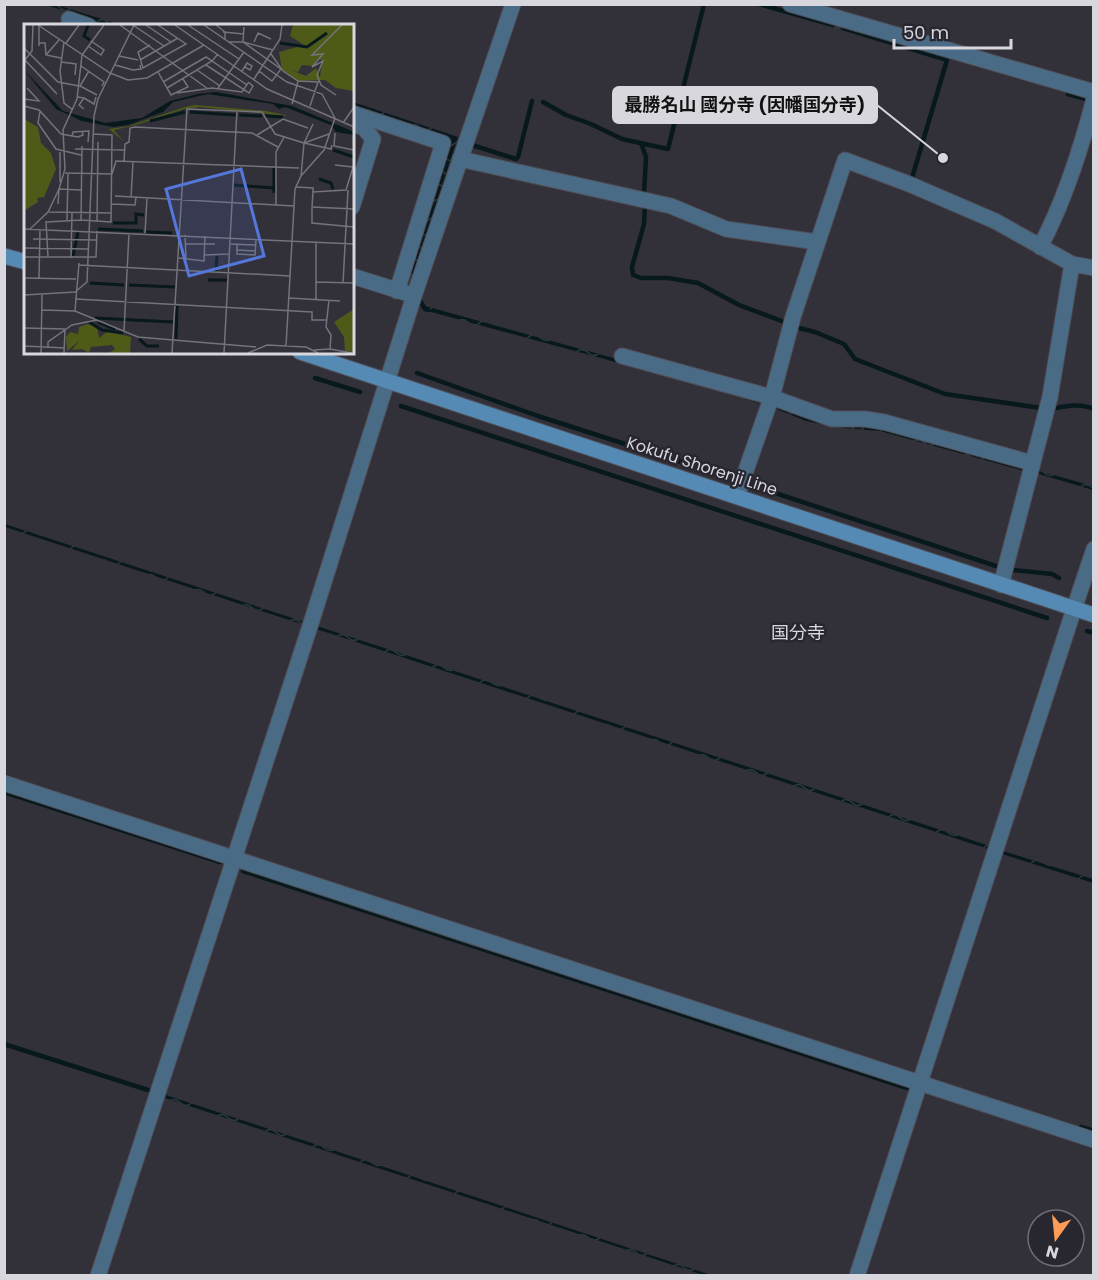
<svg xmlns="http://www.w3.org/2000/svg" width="1098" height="1280" font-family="Poppins,'Noto Sans JP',sans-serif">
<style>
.water{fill:url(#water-waves)}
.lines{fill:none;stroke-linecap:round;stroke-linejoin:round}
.stream{stroke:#07191d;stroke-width:4.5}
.minor-casing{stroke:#504e57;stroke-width:17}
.tertiary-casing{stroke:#504e57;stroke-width:17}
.secondary-casing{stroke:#504e57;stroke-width:17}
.minor{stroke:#4a6b85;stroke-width:15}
.tertiary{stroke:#4a6b85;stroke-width:15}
.secondary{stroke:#548ab4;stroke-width:15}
.labels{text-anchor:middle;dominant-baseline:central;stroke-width:5;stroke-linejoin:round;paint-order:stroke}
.street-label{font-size:16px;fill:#d8d7dd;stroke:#28262f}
.neighbourhood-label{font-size:18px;fill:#d8d7dd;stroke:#28262f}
.inset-river{fill:none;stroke:#07191d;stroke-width:3}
.inset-road{fill:none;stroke:#74737b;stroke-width:1.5}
.view{fill:#5577da;fill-opacity:0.15;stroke:#5577da;stroke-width:3}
.inset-edge{fill:none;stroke:#d8d7dd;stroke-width:3}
.leader{fill:none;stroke:#d8d7dd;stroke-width:2}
.callout-dot{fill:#d8d7dd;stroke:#28262f;stroke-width:2}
.callout{fill:#d8d7dd;stroke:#d8d7dd;stroke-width:2}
.callout-label{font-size:18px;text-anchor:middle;font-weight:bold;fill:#111}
</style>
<defs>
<pattern id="water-waves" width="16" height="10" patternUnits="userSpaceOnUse" patternTransform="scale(1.5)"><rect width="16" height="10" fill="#07191d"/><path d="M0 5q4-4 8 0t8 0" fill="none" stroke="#2a3a3d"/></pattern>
</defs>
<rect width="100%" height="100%" fill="#323039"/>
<path class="water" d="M46,5h11l64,20h-12z
M353,102l105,35 -46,140 -5,-2 42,-126 -1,-12 -95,-31z
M425,306l283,78 317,83 -1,4 -144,-40 -38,-3 -36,-7 -32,-13 -67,-21 -283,-77z
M1039,471l54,15v4l-54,-16z
M5,524l985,322 -2,3 -983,-322z
M1003,851l90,28v4l-91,-29z
M166,1095l545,180h-8l-538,-177z"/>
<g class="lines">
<path class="stream" d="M759,4l74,21
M843,28l104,32 -35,118
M1068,94l18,5
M543,102l23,13 25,9 31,15 46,10 36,-145
M641,143l5,14 -2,36
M472,145l44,14 2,-2 14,-56
M645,205l-1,19 -12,43 1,8 8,3h27l30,5 41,22 48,18
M417,296l8,13 3,1
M795,327l20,5 29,12 11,15 90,35 96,14
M417,373l121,43 196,63
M315,378l45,14
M401,406l646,212
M1051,409c15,-3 28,-6 43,0
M751,485l245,81
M1013,570l39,4 7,4
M1087,631l7,2
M4,792l216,70
M243,871l664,217
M4,1044l144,46
M1081,1127l13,4"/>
<g class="minor-casing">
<path id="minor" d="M790,4l304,88
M69,19l20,7
M352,113l91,30 -46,148
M352,124l12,4 9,11 -21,68
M460,159l211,47 55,23 91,13
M1040,247c24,-45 41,-98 54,-148
M352,276l54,17
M622,356l149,41 61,22h33l19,3 148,41
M737,496l36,-103 20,-76 52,-157 64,24 86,37 77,43 22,4
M1001,585l49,-188 22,-133
M4,783l1090,357
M98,1276l214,-656 102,-324 99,-292
M857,1276l217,-667"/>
</g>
<g class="tertiary-casing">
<path id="tertiary" d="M1074,609l20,-60"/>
</g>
<g class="secondary-casing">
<path id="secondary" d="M4,256l22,6
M300,352l794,263"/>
</g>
<use href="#minor" class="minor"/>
<use href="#tertiary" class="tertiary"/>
<use href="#secondary" class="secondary"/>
</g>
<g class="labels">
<g class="street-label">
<text transform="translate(702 466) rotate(18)">Kokufu Shorenji Line</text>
</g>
<g class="neighbourhood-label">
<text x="798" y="632">国分寺</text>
</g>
</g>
<g transform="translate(24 24)">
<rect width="330" height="330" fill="#323039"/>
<path d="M171,81l71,6 15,3 7,2 -89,-9 -15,2 -48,16 -22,5 9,11 -14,-12 20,-3 56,-19z" fill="#4e5b18"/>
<path d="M269,1h61v66l-18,-3 -11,-8 -28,1 -15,-11 -3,-18 25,-7 -14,-9zM293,35l5,1 -2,17 -4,-9 -10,8 -15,-6 7,2 4,-7 11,1zM0,95l14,8 3,16 10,10 5,16 -12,28 -7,1 1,4 -14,9zM330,285v43l-9,-1 -1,-14 -10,-15zM64,300l9,3 2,11 9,-7 23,6 -1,16h-21l6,-4 -3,-4 -21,2 -2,6 -7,-4 -10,1 7,-9 -12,10 -1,-14 4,-5 8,2 1,-7z" fill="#4e5b18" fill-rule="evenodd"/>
<path d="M0,46l39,41 42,12 37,-5 28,-17 28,-7 18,-2 76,14 60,25 2,4 -18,-3 -5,-7 -46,-18 -6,2 -6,-5 -65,-10 -35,8 -10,10 -35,13 -15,2 -31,-6 -26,-12z" fill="#07191d"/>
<path class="inset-river" d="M64,1l-4,11 6,4M256,19l27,4 20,-14M166,88l46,3M215,91l23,1M241,92l18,1M126,97l35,-9M309,126l21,7M250,144v25M295,155l12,4 2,6M210,161l40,3M89,199h23v-9l8,1M74,205l45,2M122,208l26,1M49,232l5,-24M186,246h6l1,-14M184,256h19M66,259l34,2M105,261l46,2M71,294l79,4M65,298l13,8 21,3M74,298l17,7M115,315l8,7h12M152,315l1,-33"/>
<path class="inset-road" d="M14,1l72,48 18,7 19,-2 57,-33M96,1l88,64M109,1l31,21M122,1l25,17M151,1l92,64 87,38M164,1l51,34M180,1l83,57 35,12 13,24M192,1l9,7v7M220,3l-1,15 30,8M199,8l21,2M40,18l-4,29 4,32 9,7M205,18h14l38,27 -9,12 -13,-10M230,18l4,-9 13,6M15,19h6l1,12 15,3M42,19l13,-18M126,21l-12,7 5,16 43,-24 -28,-19M15,22v-20M64,22l13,9 3,-5 -13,-9M0,24l34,34 21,4M247,30l12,17 15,10M22,31l13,-15M95,32l19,4M0,35l33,35M1,36l7,-9 1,-26M116,36l38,-22M37,38l15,2 -1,11M91,41l18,5 8,-1 -1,-4M182,41l43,28 4,-7 -5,-4M57,42l23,16 -2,4M173,46l23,16M65,47l-9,15 17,9M218,47l5,-8 5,3 -2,4 -5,-3M134,48l13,23 17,-8 -5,-8M230,55l26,-40 2,-14M139,58l43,-25 41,28M143,64l45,-27 6,-7M194,64l26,-36M153,69l35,-5 30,4 6,-9M312,71l-15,-10 -4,-10 6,-14 -11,6 11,-13 -11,1 30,-30M54,73l6,1 -5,7 5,4M60,74l10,6 2,-7M0,75l15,2 -12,-13M268,80l6,-23 20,1 -8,24M0,82l15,4 22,24 17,3 5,-2 -1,-4M16,87l-2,12 18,26 25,6M319,99l11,-16M311,109l-1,13 20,4M233,111l26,-16 25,9M48,112l1,-4 16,-1 -1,11M280,119l27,6 1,-4M51,125l49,1M100,137l1,-17 4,-2 1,-14 5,-1 117,6 26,14M311,141l18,2M41,149l47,1M88,150l4,-13 183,7M277,152l3,-33 25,-9M36,158v-30M272,163l17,1v4l33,-2 8,-26M289,168l-1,15 42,2M91,172l179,10M107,173l2,-35M34,180l1,-15 22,1M87,180l24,1 1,-8M252,181v-53l8,-15M288,183v16l42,4M25,188l62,1M43,196l1,-46M57,196l30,2 1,-87 -19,-1M22,197l2,36M23,198l34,-2 1,-74M73,198l1,-80M0,205l330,15M6,205l18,-17 11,-23 6,-20 -2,-39 14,-31 5,-44 22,-30M121,209l2,-35M161,211l1,23M9,215l63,1M292,218v57M161,220h30M207,220l24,1M213,220v10l18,1 1,-16M0,224l65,1M212,226l19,1M180,231l26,-1M0,233h72l1,-26M47,234l1,-45M155,234l25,3 1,-25M55,241l211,11M0,254l52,1M15,255l1,-50M292,258l38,1M319,259l5,-93M0,271l51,-3 12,-10 7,-166 4,-17 36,-74M265,274l51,3M51,275l237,13v8h15M305,276l-3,27 5,8 -1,14M18,286l33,1 63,26 118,10M51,287l4,-48M0,304l41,1M100,307l5,-98M0,322l41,2M262,322l9,-157 6,-13 23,-26 11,-32M24,323v-5l24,-17 25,-5M290,326l16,-1 22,4M17,329l1,-58M40,329l1,-23M148,329l15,-244 75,3 13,22 29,9 9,-19M200,329l13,-243M224,329l19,-8 39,2 12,6"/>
<path class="view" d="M217,145l23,87 -75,20 -23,-87z"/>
<rect width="330" height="330" class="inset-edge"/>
</g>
<path class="leader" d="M943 158L877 105"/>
<circle class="callout-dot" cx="943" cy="158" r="6"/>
<rect class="callout" x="613" y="87" width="264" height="36" rx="6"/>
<g class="callout-label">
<text x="745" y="111">最勝名山 國分寺 (因幡国分寺)</text>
</g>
<rect width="1098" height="1280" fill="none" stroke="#d8d7dd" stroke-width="12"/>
<g transform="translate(1056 1238) rotate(195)"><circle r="28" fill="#28262f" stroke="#6e6d75" stroke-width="1.5"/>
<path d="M0-4.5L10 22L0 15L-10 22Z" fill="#fd9c56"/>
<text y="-9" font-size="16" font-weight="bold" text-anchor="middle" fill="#d8d7dd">N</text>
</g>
<path d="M894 39v9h117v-9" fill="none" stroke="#d8d7dd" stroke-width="3"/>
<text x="903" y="39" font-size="18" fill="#d8d7dd" stroke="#28262f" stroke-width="4.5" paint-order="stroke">50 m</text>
</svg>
